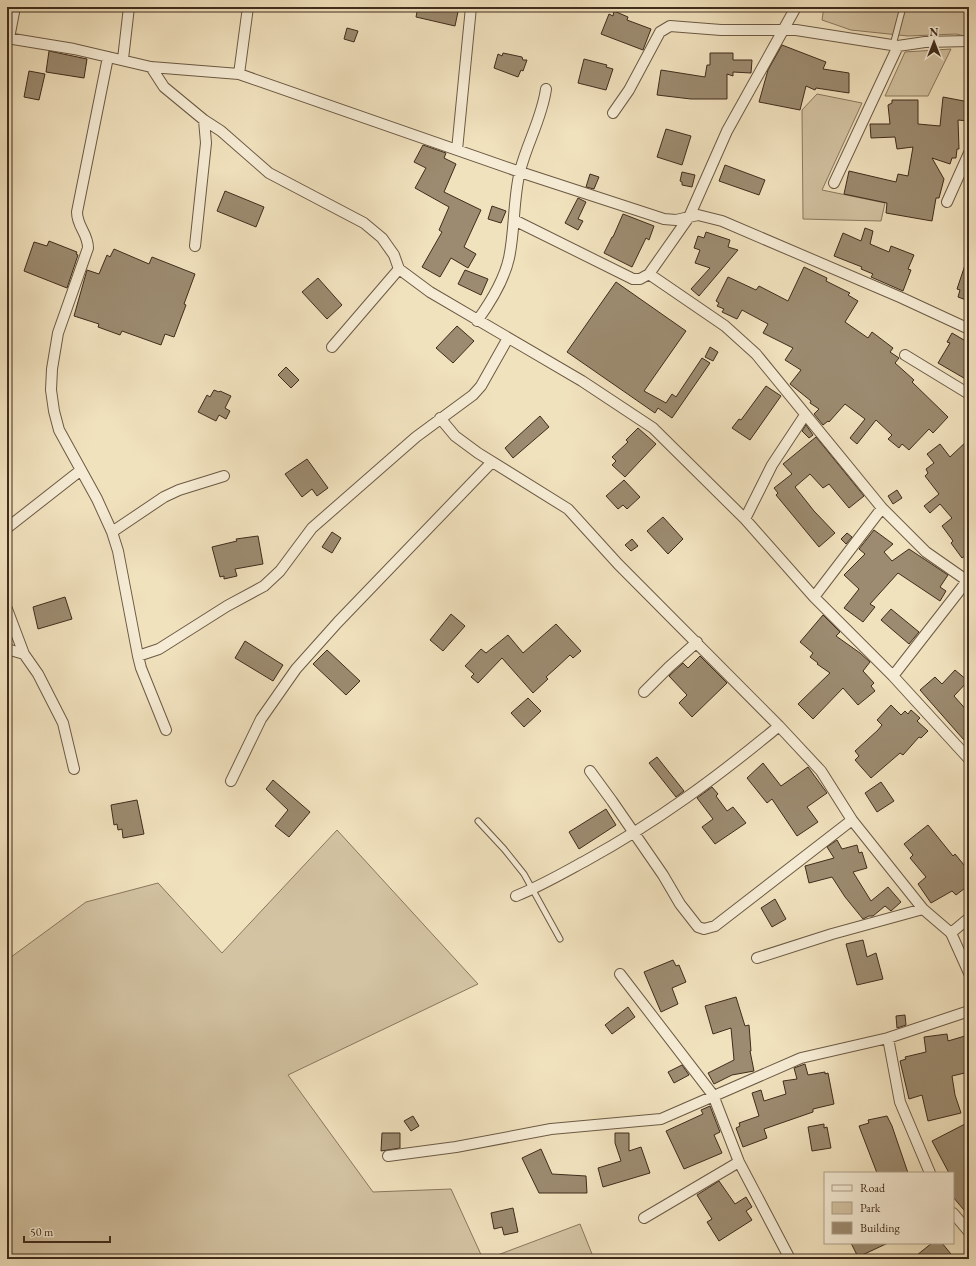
<svg xmlns="http://www.w3.org/2000/svg" width="976" height="1266" font-family="'EB Garamond',serif">
<style>
.green{fill:#d3c3a2;stroke:#8a785f}
.building{fill:#9c8b70;stroke:#402c1c}
.lines{fill:none;stroke-linecap:round;stroke-linejoin:round}
.lane-casing{stroke:#6c5a44;stroke-width:7}
.street-casing{stroke:#6c5a44;stroke-width:12}
.lane{stroke:#f6ecd5;stroke-width:5}
.street{stroke:#f6ecd5;stroke-width:10}
</style>
<rect width="100%" height="100%" fill="#f1e2be"/>
<filter id="stains"><feTurbulence type="fractalNoise" baseFrequency=".005" numOctaves="4"/><feColorMatrix values="0 0 0 0 .2 0 0 0 0 .09 0 0 0 0 .02 0 0 0 .5 -.17"/></filter>
<radialGradient id="worn" r=".72"><stop offset=".6" stop-color="#630" stop-opacity="0"/><stop offset="1" stop-color="#630" stop-opacity=".3"/></radialGradient>
<path class="green" d="M824,7h145v30l-13,-3 -48,2 -57,-6 -29,-10z
M951,49l-23,47h-43l20,-44z
M817,94l45,9 -40,87 63,13 -4,18 -78,-2 -1,-109z
M337,830l141,154 -190,91 85,117 78,-3 32,70h-476v-299l79,-58 72,-19 64,70z
M580,1224l14,35h-107z"/>
<path class="building" d="M418,7h41l-4,19 -39,-9z
M614,11l14,6 -1,3 24,9 -8,21 -42,-16 8,-20 4,2z
M347,28l11,3 -4,11 -10,-3z
M782,45l44,17 -3,7 26,4v20l-33,-5 -1,2 -9,-4 -6,24 -41,-8 9,-32z
M49,51l38,8 -3,19 -38,-6z
M503,53l19,4 1,3h4l-4,11 -2,-1 -3,7 -24,-9 4,-14 4,2z
M710,53h23v7h19l-1,13 -18,-1v4l-6,-2v25h-36l-34,-4 4,-25 44,7 2,-12h3z
M584,59l23,6 -1,2 7,2 -7,21 -28,-7z
M29,71l16,3 -6,26 -15,-3z
M943,97l26,5v14l-1,5 -10,-1 1,29h-2l-1,9h-4l-2,6 -18,-6 12,21 -5,19h-3l-4,23 -46,-8 1,-10 -43,-9 5,-23 47,11 2,-8 10,2 5,-29 -16,2 -2,-12 -24,1 -1,-14h20l-2,-19 4,-2v-3h26v24l22,2z
M666,129l25,7 -9,29 -25,-8z
M423,145l23,8 -2,5 12,6 -12,28 37,18 -17,37 12,7 -8,14 -17,-10 -11,19 -18,-10 20,-35 -3,-2 10,-23 -34,-19 11,-20 -12,-6z
M725,165l40,15 -6,15 -40,-14z
M682,172l13,3 -3,12 -10,-2v-3l-2,-1z
M590,174l9,3 -5,12 -8,-2z
M225,191l39,16 -8,20 -39,-16z
M578,198l8,4 -8,17 5,2 -5,9 -13,-7z
M492,206l14,5 -5,12 -13,-4z
M623,214l31,12 -5,14 -3,-2 -14,29 -28,-14 8,-16h1z
M865,228l8,3 -3,13 19,8 2,-6 23,9 -6,14 3,1 -8,21 -32,-14 2,-3 -12,-5 1,-2 -28,-11 9,-23 18,8z
M706,232l24,8 -2,7 10,3 -39,46 -8,-7 19,-21 -15,-5 5,-13 -6,-2 4,-12 6,2z
M49,241l28,11 -1,2 2,1 -11,33 -43,-17 10,-29 13,4z
M114,249l35,15 3,-7 43,17 -11,30 2,1 -12,32 -9,-3 -4,11 -39,-14 -2,4 -22,-8 1,-3 -25,-8 13,-46 12,4 8,-19 3,2z
M967,259h2v42l-11,-4 2,-7 -3,-1z
M804,267l23,11 -1,3 24,12 -2,2 10,6 -13,21 23,16 4,-6 21,16 -3,4 9,6 -4,5 19,17 -2,2 36,35 -15,16 -4,-4 -20,21 -7,-6 -3,4 -11,-9 4,-4 -16,-15 -19,24 -7,-6 15,-19 -20,-15 -16,18 -1,-1 -5,4 -9,-11 5,-5 -9,-6 1,-2 -21,-17 11,-14 -16,-10 8,-12 -30,-15 5,-9 -26,-14 -5,9 -15,-7 2,-3 -7,-3 2,-3 -3,-2 12,-24 28,13 3,-4 29,15z
M465,270l23,9 -7,16 -23,-11z
M318,278l24,27 -15,14 -25,-27z
M616,282l70,49 -42,60 22,12 6,-9 4,3 26,-39 8,5 -38,55 -14,-10 -3,5 -88,-61z
M457,326l17,15 -21,22 -17,-15z
M952,333l17,10v38l-31,-18 12,-20 -3,-1z
M710,347l8,5 -5,9 -8,-4z
M286,367l13,13 -8,8 -13,-13z
M766,386l15,10 -31,44 -18,-12 7,-9 2,1z
M214,390l5,2 1,-1 11,5 -6,12 5,3 -4,8 -7,-4 -3,6 -18,-9 9,-17 3,2z
M540,416l9,11 -36,31 -8,-10z
M806,425l7,10 -4,3 -7,-7z
M638,428l18,16 -31,33 -13,-12 4,-4 -4,-4 16,-15 -2,-2z
M816,437l48,59 -15,12 -20,-24 -6,4 -13,-14 -15,13 19,24 21,22 -16,14 -43,-52 2,-2 -4,-5 18,-14 -9,-10z
M969,439v114l-7,5 -11,-15 2,-2 -11,-15 10,-8 -12,-14 -10,9 -6,-7 15,-12 -14,-18 3,-3 -2,-4 8,-6 -7,-9 13,-10 10,13z
M307,459l21,29 -11,8 -5,-7 -10,8 -17,-23z
M624,480l16,17 -13,12 -4,-4 -5,4 -12,-13z
M897,490l5,8 -9,6 -5,-8z
M663,517l20,22 -15,15 -21,-23z
M874,530l19,14 -9,8 8,9 17,-12 39,26 -8,12 6,4 -6,10 -42,-28 -28,31 5,3 -12,15 -19,-14 15,-19 -15,-14 21,-21 -6,-5z
M332,532l9,6 -9,15 -10,-6z
M847,533l5,4 -6,7 -5,-5z
M258,536l5,28 -28,5 2,7 -13,3v-3l-4,1 -8,-30 25,-6 -1,-2z
M632,539l6,7 -7,5 -6,-6z
M65,597l7,22 -34,10 -5,-22z
M891,609l28,23 -10,12 -28,-24z
M451,614l14,12 -22,25 -13,-11z
M823,615l17,17 -4,4 24,17 10,9 -7,9 11,12 -3,3 4,5 -17,14 -15,-17 -30,31 -15,-15 32,-31 -13,-9 1,-1 -8,-6 3,-4 -13,-11z
M556,624l25,27 -8,7 -3,-3 -14,13 -10,9 2,2 -15,14 -31,-35 -24,25 -7,-6 3,-3 -9,-8 16,-17 5,4 22,-18 15,18z
M245,641l38,24 -10,16 -38,-23z
M327,650l33,31 -14,14 -33,-31z
M700,656l27,27 -35,34 -13,-14 8,-8 -18,-19 14,-13 5,5z
M955,670l13,11 -14,15 15,17v23l-5,4 -44,-50 15,-13 7,7z
M528,698l13,13 -17,16 -13,-14z
M891,705l10,10 4,-4 3,3 3,-4 9,8 -3,3 11,10 -7,7 -2,-1 -16,18 -3,-2 -29,25 -16,-18 4,-4 -4,-5 23,-21 4,-5 -5,-5z
M657,757l27,34 -8,6 -27,-34z
M763,763l18,23 27,-19 19,26 -20,14 11,15 -21,14 -25,-37 -5,4 -20,-25z
M273,780l37,32 -21,25 -14,-11 13,-16 -22,-21z
M881,782l13,19 -17,11 -12,-19z
M712,787l6,7 -2,2 11,15 6,-4 13,16 -31,21 -13,-17 11,-8 -16,-21z
M137,800l7,34 -21,4 -1,-9 -4,1 -1,-6 -3,1 -3,-20z
M606,809l10,16 -37,24 -10,-17z
M928,825l25,31 2,-2 14,17v14l-13,10 -4,-4 -21,12 -13,-19 8,-7 -16,-19 3,-3 -9,-11z
M837,840l5,9 15,-4 2,8 3,-1 5,16 -14,4 18,29 17,-14 13,15 -10,9 -6,-5 -12,10h-4l-6,3 -18,-22 -13,-20 -23,6 -4,-17 29,-8 -7,-11z
M775,899l11,20 -14,8 -11,-19z
M863,940l4,17 9,-4 7,26 -26,6 -11,-41z
M673,960l3,6 3,-1 7,17 -14,6 6,16 -17,8 -17,-40z
M736,997l9,29 4,-1 2,26h-1l4,20 -22,4 -18,9 -6,-11 26,-13 -3,-32 -18,6 -8,-28z
M628,1007l7,10 -23,17 -7,-9z
M905,1015l1,10 -9,3 -1,-12z
M947,1034l1,7 17,-5 1,4 3,-1v33l-17,4 3,19 6,18 -33,8 -6,-26 -13,4 -9,-38 6,-2 -1,-2 21,-5 -2,-15z
M805,1064l3,11 17,-3v2l3,-1 6,31 -21,5v3l-49,17 3,9 -24,9 -7,-19 4,-2 -1,-3 20,-7 -7,-23 9,-3 3,11 22,-7 -3,-13 14,-2 -3,-11z
M682,1065l7,10 -15,8 -6,-11z
M710,1106l10,26 -6,3 8,18 -38,16 -18,-38 37,-17 -2,-4z
M413,1116l6,10 -8,5 -7,-10z
M887,1116l5,10 16,47h-31l-15,-39 -3,-8 10,-3 -1,-3z
M824,1124v4l3,-1 4,21 -19,3 -4,-24z
M965,1124l4,8v84l-16,-19v-24h-4l-17,-32z
M382,1133h18v15l-19,3z
M615,1133h14v18l12,-4 9,26 -47,14 -5,-19 23,-7 -6,-18z
M541,1149l11,25 34,2 1,17h-48l-17,-35z
M719,1181l16,23 11,-7 6,10 -6,4 6,9 -33,21 -12,-19 5,-3 -15,-24z
M513,1208l5,24 -14,3 -2,-8 -8,2 -3,-16z
M851,1243h37l-30,14z
M932,1243h10l13,16h-43z"/>
<g class="lines">
<g class="lane-casing">
<path id="lane" d="M893,45l10,-38
M478,821l26,28 20,25 36,65"/>
</g>
<g class="street-casing">
<path id="street" d="M7,38l67,11 77,18 88,7 281,98 144,47 12,1 22,-5 24,6 180,77 67,31
M9,38l6,-31
M108,57l-31,155c0,15 11,21 11,36l-30,85 -6,36 -1,21 3,21 5,19 38,69 15,33 6,19 20,105 21,-7 68,-43 37,-20 16,-15 32,-43 104,-91 57,-42 8,-9 27,-48
M123,59l6,-52
M151,67l13,20 40,33 17,11 48,42 95,50 18,15 12,17 5,14 31,23 152,89 71,47 92,91 69,78 79,79 76,83
M239,74l9,-67
M613,113l16,-23 31,-58 10,-6 51,4h75l102,16 27,-4 44,-1
M457,150l14,-143
M834,183l64,-137
M947,202l22,-49
M514,220l119,59h7l9,-5 40,-57 38,-86 69,-124
M195,246l11,-103 -2,-23
M649,274l76,52 31,28 126,154 44,44 43,30
M477,321c13,-18 27,-40 32,-63 6,-28 4,-59 11,-87 7,-28 22,-53 26,-82
M332,347l67,-78
M905,355l64,39
M440,418l15,18 23,17 90,56 50,55 161,162 42,45 31,49 71,89 28,24 18,40
M745,519l27,-54 33,-50
M7,528l74,-58
M112,532l52,-35 15,-7 45,-14
M814,597l68,-89
M7,609l17,45
M7,649l17,5 14,20 25,49 11,46
M138,656l3,12 25,62
M893,676l74,-95
M644,692l25,-25 28,-25
M590,771l22,30 51,74 17,29 18,23 6,2 11,-3 137,-106
M231,781l30,-62 35,-50 42,-47 154,-160
M516,896c25,-10 47,-23 71,-36 71,-39 129,-82 192,-134
M951,933l18,-15
M757,958l75,-24 91,-25
M620,974l93,121 26,67 51,97
M888,1038l12,64 30,71
M388,1156l68,-9 95,-18 110,-10 140,-61 87,-20 81,-27
M953,1213l16,19
M644,1218l95,-56"/>
</g>
<use href="#lane" class="lane"/>
<use href="#street" class="street"/>
</g>
<rect width="976" height="1266" fill="none" stroke="#f1e2be" stroke-width="24"/>
<rect x="8" y="8" width="960" height="1250" fill="none" stroke="#402c1c" stroke-width="2"/>
<rect x="12" y="12" width="952" height="1242" fill="none" stroke="#402c1c"/>
<rect x="824" y="1172" width="130" height="72" fill="#f6ecd5" stroke="#ad9f8b"/>
<rect x="832" y="1185" width="20" height="6" fill="#f6ecd5" stroke="#ad9f8b"/>
<text x="860" y="1192" font-size="12" fill="#402c1c">Road</text>
<rect x="832" y="1202" width="20" height="12" fill="#d3c3a2" stroke="#ad9f8b"/>
<text x="860" y="1212" font-size="12" fill="#402c1c">Park</text>
<rect x="832" y="1222" width="20" height="12" fill="#9c8b70" stroke="#ad9f8b"/>
<text x="860" y="1232" font-size="12" fill="#402c1c">Building</text>
<g transform="translate(934 42)" stroke="#f6ecd5" stroke-width="3" paint-order="stroke">
<path d="M0-3L7 15L0 10L-7 15Z" fill="#402c1c"/>
<text y="-6" font-size="11" font-weight="bold" text-anchor="middle" fill="#402c1c">N</text>
</g>
<path d="M24 1236v6h86v-6" fill="none" stroke="#402c1c" stroke-width="2"/>
<text x="30" y="1236" font-size="12" fill="#402c1c" stroke="#f6ecd5" stroke-width="3" paint-order="stroke">50 m</text>
<rect width="100%" height="100%" filter="url(#stains)"/>
<rect width="100%" height="100%" fill="url(#worn)"/>
</svg>
